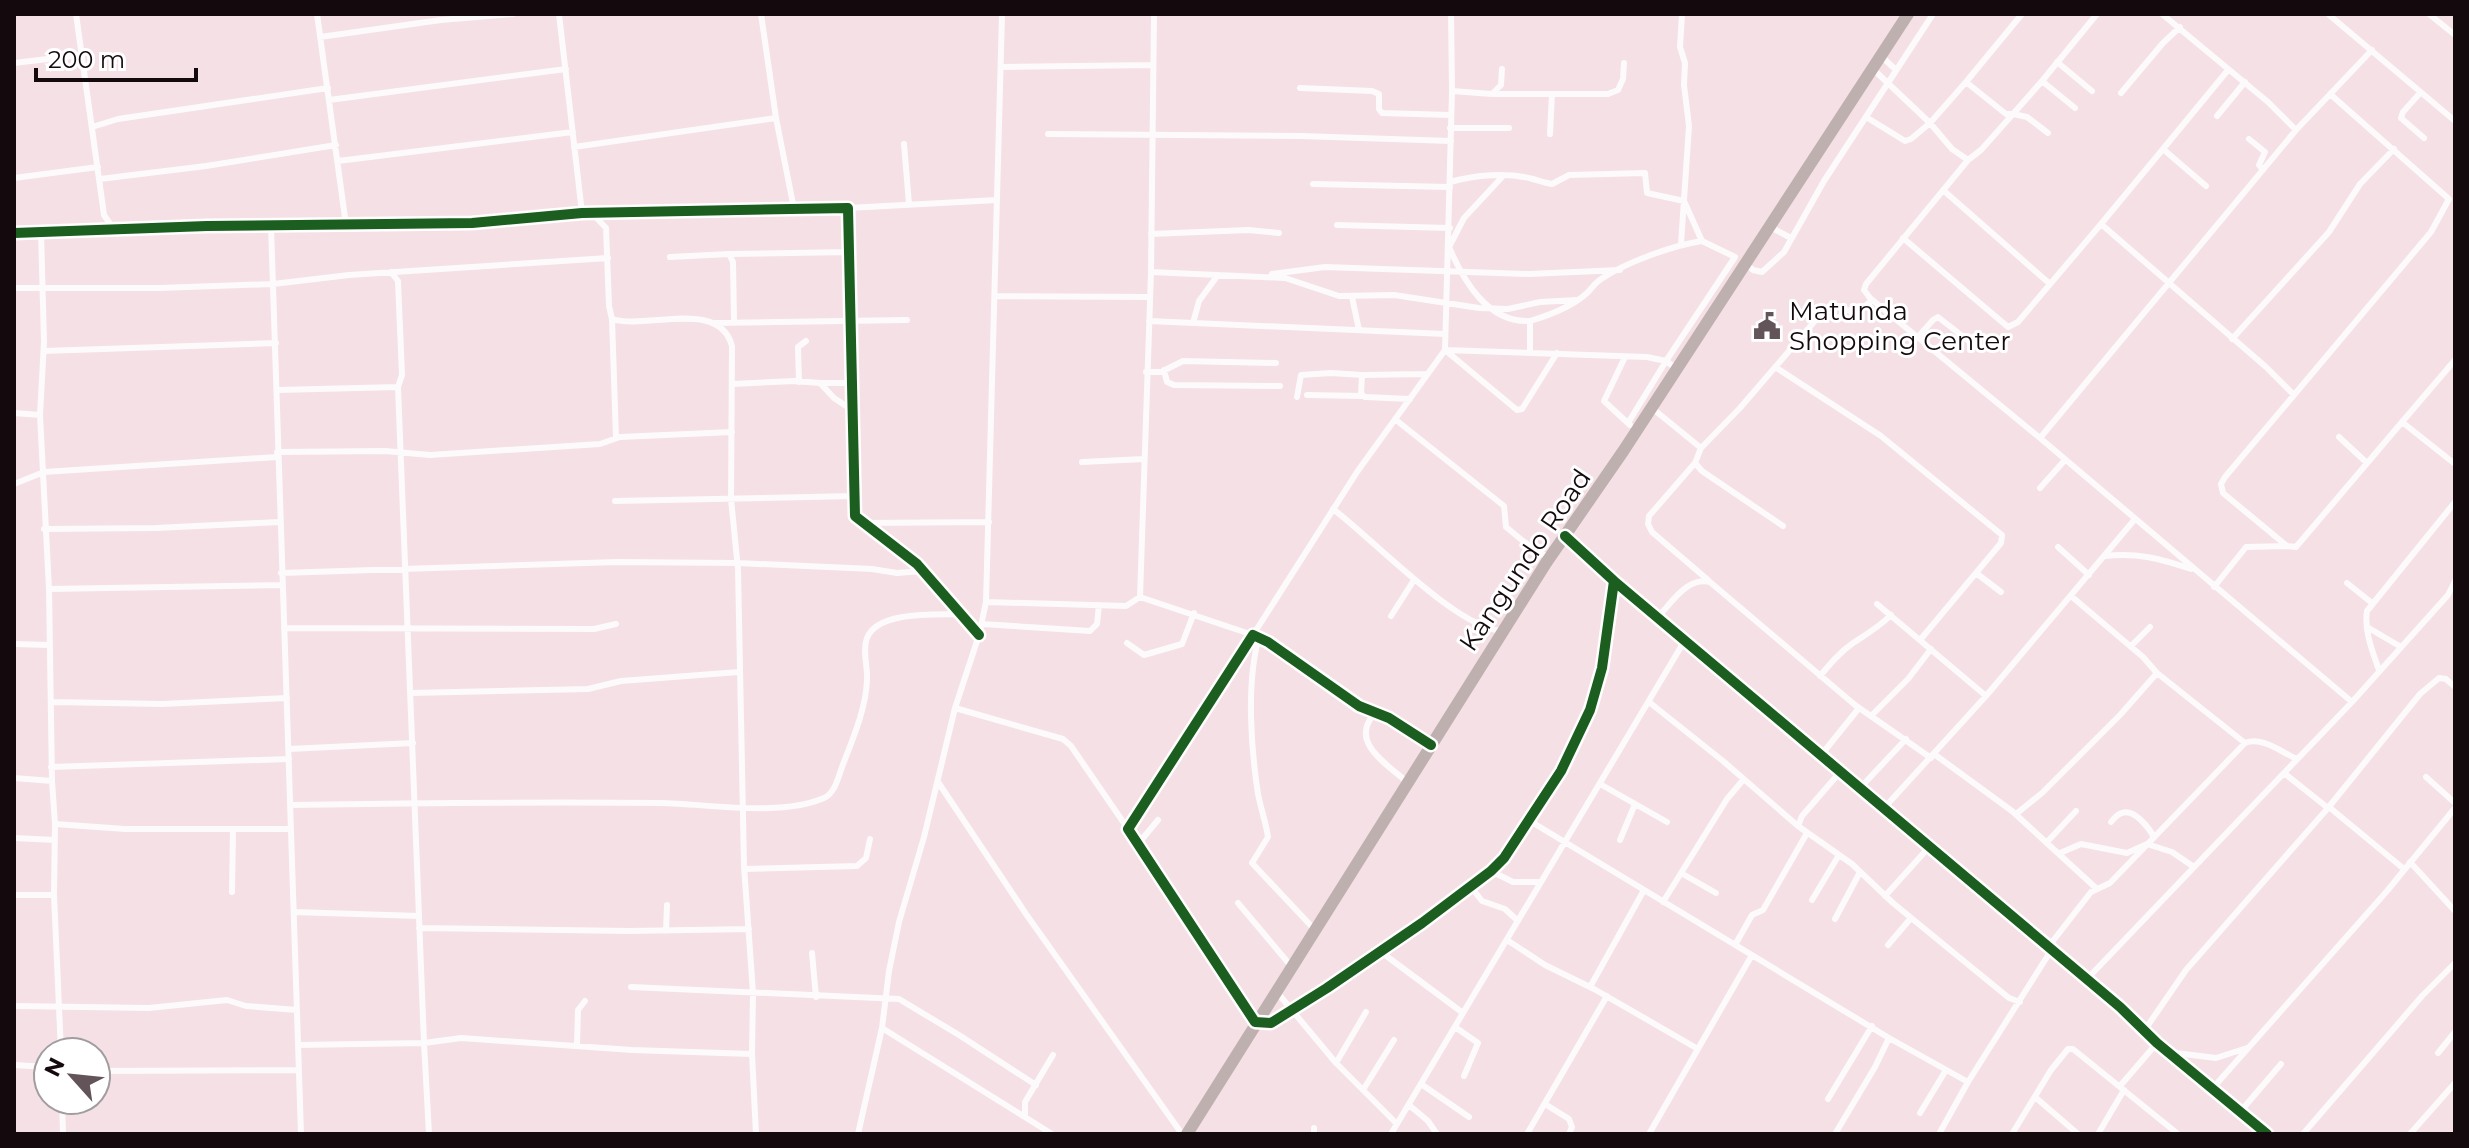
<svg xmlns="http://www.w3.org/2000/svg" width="2469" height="1148" font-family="Montserrat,sans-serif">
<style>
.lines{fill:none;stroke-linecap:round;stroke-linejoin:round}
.street{stroke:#fdfafb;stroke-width:6}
.highway{stroke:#bfb0b0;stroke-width:12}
.cycleway-casing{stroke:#fff;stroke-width:15}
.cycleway{stroke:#1b5e20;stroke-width:10}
.labels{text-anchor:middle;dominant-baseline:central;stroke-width:6;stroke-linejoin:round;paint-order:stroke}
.poi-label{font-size:26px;fill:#14090c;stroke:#fff;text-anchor:start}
.street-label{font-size:26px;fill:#14090c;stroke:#fff}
</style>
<rect width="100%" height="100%" fill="#f4e0e5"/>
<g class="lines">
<path class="street" d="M76,14l28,201 11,16
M317,14l29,211
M559,14l23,199
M761,14l15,104
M1451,14l1,77
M2022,14l-56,68 40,32h7l29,-33 33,27
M2162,14l106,88 28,28
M2328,14l127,107
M2429,14l26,21
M320,37l121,-17 72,-6
M1880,55l15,14
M2057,62l35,29
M14,63l67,-8
M1001,67l152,-2
M1873,69l57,54 36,-41
M2042,81l55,-67
M1300,88l72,3 7,3v15l3,4 68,2
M2121,93l42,-50 17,-16
M2420,93l-17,19 -2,6 23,20
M1492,94h116l10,-4 5,-11 1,-16
M329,100l237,-31
M2217,116l28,-34
M1866,117l39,24 6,-2 19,-16 22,26 16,11
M92,127l26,-8 210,-31
M1450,128h59
M1048,134l253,2 150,5
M1550,134l2,-40
M2249,139l16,13 -6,13 4,5
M904,144l5,60
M574,147l202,-29 18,91
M2163,149l-62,75 165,143 28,28 -69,82 -4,7 2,9 64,53 9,1 106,-125 53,42
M338,161l235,-29
M1503,176l-39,42 -15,29c15,35 39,76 81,74
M14,178l84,-11
M100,179l106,-13 130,-21
M1450,182c25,-7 57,-10 83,-3 7,2 12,4 19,5l17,-9 76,-2 2,20 37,8 18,40 33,16 -69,104 11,8
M1313,184l137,3
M2206,186l-43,-37 65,-79
M1943,190l107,94
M848,208l149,-8
M592,213l14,15 3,78 3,13c35,11 107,-21 120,27l-1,153 7,70 6,297 9,127 -1,61 4,80
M1337,225l113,3
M271,226l30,908
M1770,227l21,11
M41,232l3,110 -4,73 9,174 3,192 3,43 -1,71 7,157
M14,233l193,-7 265,-3 110,-10 266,-5 7,308 62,48 62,71
M1151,234l97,-4 31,3
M1903,238l105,89 10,-5 83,-98
M1681,244l8,-118 -5,-41 1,-22 -5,-16 2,-33
M729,254l121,-2
M670,257l59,-3 4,8 1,59
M1745,263l8,7 9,2 22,-20 40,-71 109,-167
M391,272l7,9 4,94 -4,12 26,656 5,91
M1151,272l134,6 54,18 55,-1 85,13 29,1 32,-7 37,-2
M1272,274l53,-7 204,7 91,-4
M14,288h146l113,-4 76,-9 259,-17
M995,296l155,1
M1352,297l7,33
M612,319l4,119
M1149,321l296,13
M715,323l192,-3
M1193,323l6,-22 19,-26
M1917,338l16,-18 5,-3 37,29
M2232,339l97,-107 31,-48 34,-35
M1445,350l202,7 19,4 -38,62
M1445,350l72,60 5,-1 35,-56
M44,351l232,-8
M1530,351v-30c20,-6 42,-14 57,-28 5,-5 8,-10 14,-14 26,-17 70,-33 101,-38
M1625,357l-21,44 26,24
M1775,367l106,69 121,99 -1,8 -81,97
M1164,370l3,12 7,3 106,1
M1146,372h15l22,-11 93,2
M1362,375l65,-1
M799,382l-1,-35 8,-6
M820,383h32
M733,384l61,-3 26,2 14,15 18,12
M278,390l120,-3
M1307,395l56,1
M2294,395l137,-163 18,-33 -119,-105
M1297,397l4,-22 30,-2 31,2 -1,19 4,3 45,2
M1652,408l49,40
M14,413l26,2
M1396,420l108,86 2,21 17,14 26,17
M2402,422l53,-62
M2339,437l28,26
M2040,438l-170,-140 -6,-8 2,-6 102,-124 13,-10 32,-36 14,3 21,16
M277,452l108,-1 45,4 170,-11 20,-7 112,-5
M1082,462l62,-3
M1695,463l-46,53 -1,8 4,8 56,48
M14,484l30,-12 233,-15
M2040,488l25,-28
M615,501l239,-5
M1333,509c39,29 126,122 171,122
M865,523l124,-1
M1783,526l-81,-55 -7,-8 6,-15 39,-40 86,-100c25,-7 20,17 46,-8
M44,529l112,-1 123,-6
M1565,536l49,45 506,426 37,36 110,91
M2058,547l31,28
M2105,556c32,-4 56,3 86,13
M281,573l336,-11 120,1 135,6 25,4 26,-2
M1976,573l25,19
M2347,583l25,20
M2214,587l32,-40 41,-1
M49,589l232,-4
M2071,596l72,61 14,16 88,70
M1140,597l113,38 104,-163 88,-122 7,-259 40,3 9,-9 1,-16
M986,602l140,4 14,-9 11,-325 3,-258
M1877,604l109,92
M1391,616l23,-36
M1658,617c15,-16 29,-40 52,-35l145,123 76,53
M982,624l108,7 7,-7 2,-19
M2367,627l34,20
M284,628l310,1 22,-5
M1259,637c-13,46 -8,111 -1,157 3,15 8,29 10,43l-16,26 63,67
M1127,643l17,12 38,-11 12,-31
M14,644l35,1
M2131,646l19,-19
M2379,670c-7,-20 -15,-39 -12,-59l88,-109
M1820,676c10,-12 20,-24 33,-33 14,-9 26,-16 38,-28
M411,693l177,-4 33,-8 118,-9
M51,702l111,2 125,-6
M1649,702l74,59 75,65 54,38 41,39 116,95 11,4
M2352,702l-312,-264 256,-308 76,-80
M955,708l108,31 8,7 57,83
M1375,713c-27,29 12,51 32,69
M1871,716l37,-37 23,-30
M1431,745l-42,-27 -30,-12 -91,-64 -15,-7 -125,194 127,193 16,1 56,-35 95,-65 69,-52 13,-13 57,-87 29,-61 12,-42 12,-87
M289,749l124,-6
M1822,754l37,-46
M1934,754l78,57 85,78
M51,767l238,-8
M2284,773l44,35
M2426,777l29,26
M14,778l38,3
M938,782l88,132 156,220
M1600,784l67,38
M1861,787l45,-48
M291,805c123,-2 247,-3 370,-2 48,1 119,14 163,-5 11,-5 14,-20 18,-31 10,-26 24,-58 25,-87 1,-13 -5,-29 0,-42 11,-28 71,-23 96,-24
M1885,807l101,-111 149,-177
M2329,807l75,62
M2016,814l26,-21 78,-78 37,-42
M1530,821l359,217 79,44
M2111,822c3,-3 6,-8 11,-9 12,-5 27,15 32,24
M55,824l70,5h166
M1798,826l4,-10 39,-45
M14,838l41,2
M1620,840l15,-36
M2047,842l29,-31
M1138,844l20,-24
M2060,853l21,-9 46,9 20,-9 25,8 22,15
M2410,862l45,49
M745,869l112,-3 9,-8 4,-19
M1491,871l22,11h28
M1681,873l35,20
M1471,887l11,14 23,8 13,12
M232,892l1,-63
M14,895h40
M1885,896l45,-50
M1812,900l27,-45
M1663,902l64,-103 16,-19
M1238,903l53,63
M294,912l125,4
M1835,919l25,-47
M419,928l210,3 120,-2
M666,931l1,-26
M1507,940l38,25 49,24 104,60
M1735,945l17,-30 11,-5 44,-77
M1888,945l23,-27
M2049,946l42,-54 19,-9 135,-140c17,-7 36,9 52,16
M1381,952l82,61
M812,953l4,44
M2087,979l265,-277 96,-107 7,-14
M631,987l268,12 60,36 77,50
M1590,987l54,-97
M1276,991l60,72 61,61
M14,1006l135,2 78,-8 19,6 51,4
M1455,1027l23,16 -14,33
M882,1028l170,106
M2144,1031l42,-61 142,-162 92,-114 19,-16 7,1 9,8
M298,1045l126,-2 37,-5 171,12 120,4
M577,1046l1,-36 7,-9
M2168,1052l48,6 31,-10
M2438,1053l17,-21
M1336,1063l30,-51
M14,1065l34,2
M96,1071l203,-1
M1421,1084l48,33
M2120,1086l37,-43
M2212,1089l175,-198 68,-83
M1363,1090l31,-50
M2035,1097l43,37
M1828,1099l44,-73
M62,1100l1,34
M1545,1104l24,15 3,8 -3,7
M1409,1105l19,16 9,13
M2240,1112l41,-48
M1920,1113l26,-43
M1025,1117v-15l28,-47
M858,1134l24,-106 7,-57 10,-49 25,-85 31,-129 24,-73 7,-33 16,-588
M1314,1134v-6
M1391,1134l294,-494
M1527,1134l80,-138
M1649,1134l103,-179
M1835,1134l40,-67 14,-29
M1939,1134l29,-52 84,-133
M2012,1134l39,-64 17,-21h5l105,85
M2098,1134l26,-44
M2303,1134l119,-138 33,-33
M2410,1134l45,-51"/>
<path class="highway" d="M1187,1134l359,-571 78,-113 284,-436"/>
<g class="cycleway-casing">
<path id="cycleway" d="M14,233l193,-7 265,-3 110,-10 266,-5 7,308 62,48 62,71
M1565,536l49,45 506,426 37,36 110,91
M1431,745l-42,-27 -30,-12 -91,-64 -15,-7 -125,194 127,193 16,1 56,-35 95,-65 69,-52 13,-13 57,-87 29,-61 12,-42 12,-87"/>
</g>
<use href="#cycleway" class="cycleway"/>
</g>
<defs>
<g id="civic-bare" transform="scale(2.16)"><path d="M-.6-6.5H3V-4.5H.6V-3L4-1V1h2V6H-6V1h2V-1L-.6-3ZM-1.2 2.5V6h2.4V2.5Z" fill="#625458" stroke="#fff" stroke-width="2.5" paint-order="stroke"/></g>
</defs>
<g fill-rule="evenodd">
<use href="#civic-bare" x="1767" y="326"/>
</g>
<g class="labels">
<g class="poi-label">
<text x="1789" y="311">Matunda<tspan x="1789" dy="30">Shopping Center</tspan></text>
</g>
<g class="street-label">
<text transform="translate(1525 560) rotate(-56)">Kangundo Road</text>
</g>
</g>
<rect width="2469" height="1148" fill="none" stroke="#14090c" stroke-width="32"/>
<g transform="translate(72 1076) rotate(297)"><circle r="38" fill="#ffffff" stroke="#a19d9e" stroke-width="2"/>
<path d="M0-6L14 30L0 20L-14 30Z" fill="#625458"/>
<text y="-12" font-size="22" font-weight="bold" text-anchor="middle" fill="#14090c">N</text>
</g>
<path d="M36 68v12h160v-12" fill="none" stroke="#14090c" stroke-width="4"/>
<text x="48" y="68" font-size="24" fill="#14090c" stroke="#ffffff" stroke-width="6" paint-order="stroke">200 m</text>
</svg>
